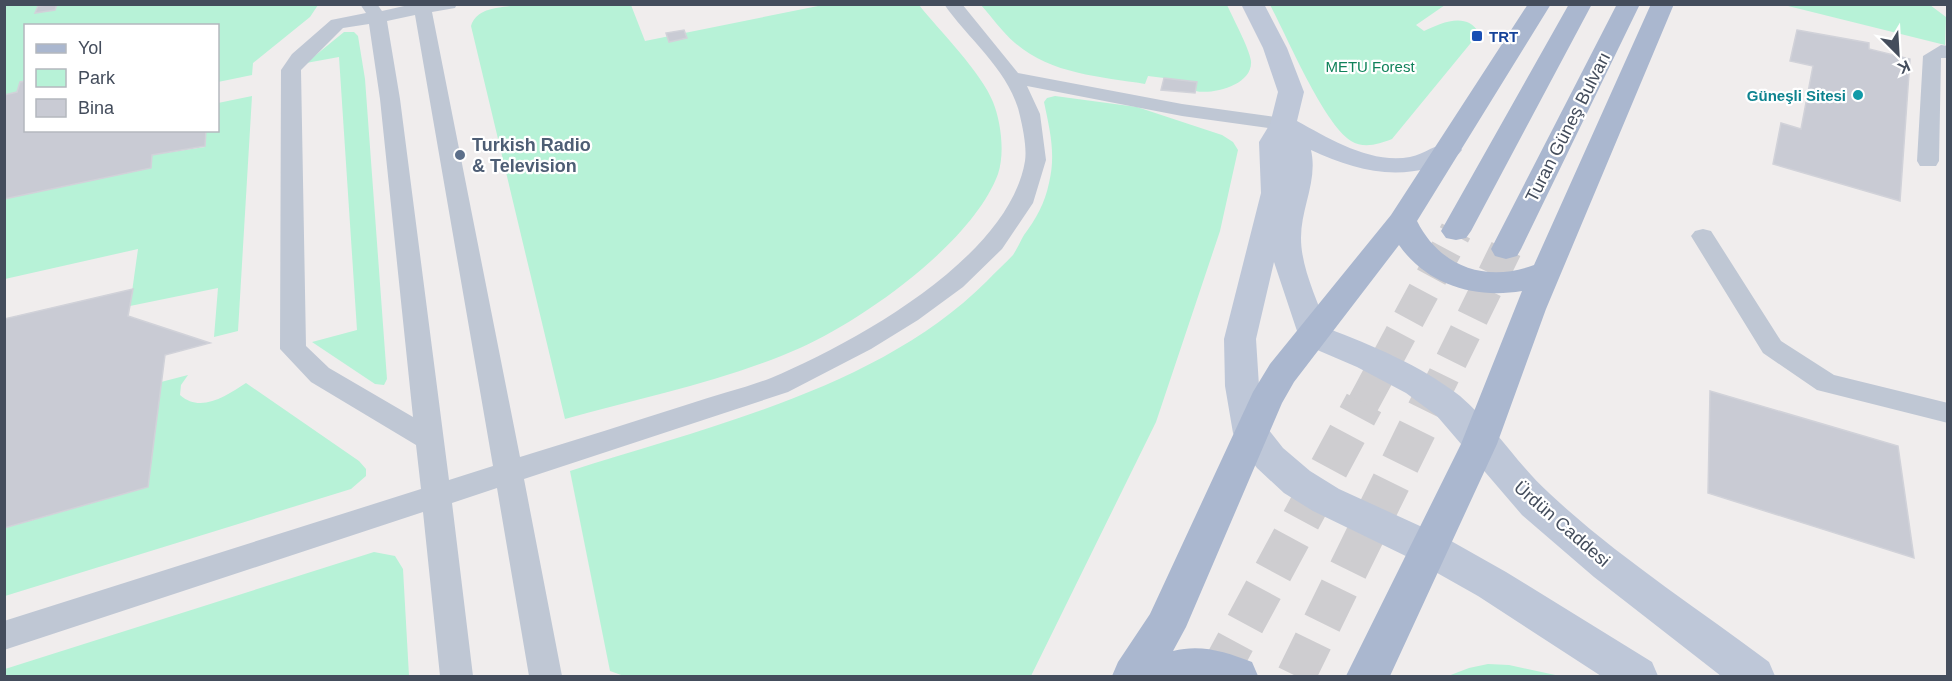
<svg xmlns="http://www.w3.org/2000/svg" width="1952" height="681" font-family="Helvetica,sans-serif">
<style>
.green{fill:#b7f2d7}
.building{fill:#c9cbd4;stroke:#d1d2d9;stroke-width:1.5}
.lines{fill:none;stroke-linecap:round;stroke-linejoin:round}
.primary-tunnel-far1{stroke:#cecdd0;stroke-width:32;stroke-dasharray:32 16;stroke-linecap:butt}
.primary-tunnel{stroke:#cecdd0;stroke-width:39;stroke-dasharray:39 20;stroke-linecap:butt}
.lane{fill:#bfc7d4;fill-rule:evenodd}
.secondary{fill:#bec7d8;fill-rule:evenodd}
.primary{fill:#aab7cf;fill-rule:evenodd}
.transit-dot{fill:#1a4fb4;stroke:#fff;stroke-width:2}
.culture-dot{fill:#0f9aa8;stroke:#fff;stroke-width:2}
.service-dot{fill:#5c6f8a;stroke:#fff;stroke-width:2}
.labels{text-anchor:middle;dominant-baseline:central;stroke-width:4.5;stroke-linejoin:round;paint-order:stroke}
.far-transit-label{font-size:15px;font-weight:bold;fill:#164399;stroke:#fff;text-anchor:start}
.far-park-label{font-size:15px;fill:#10825a;stroke:#fff}
.far-culture-label{font-size:15px;font-weight:bold;fill:#0d838f;stroke:#fff;text-anchor:end}
.street-label{font-size:18px;fill:#444d5c;stroke:#fff}
.service-label{font-size:18px;font-weight:bold;fill:#4e5e75;stroke:#fff;text-anchor:start}
</style>
<rect width="100%" height="100%" fill="#f0eded"/>
<path class="green" d="M5,5h313l-8,12 -57,46 -1,12 -34,7v-56h-192l-1,55 -5,1 -3,10 -12,3z
M518,5h113l14,36 178,-36h96c20,25 63,68 74,97 8,20 12,51 5,72 -25,68 -133,145 -198,174 -74,33 -157,49 -235,71l-94,-393c6,-19 29,-18 47,-21z
M981,5h246c5,11 23,45 24,56 2,24 -38,34 -56,30l1,-9 -48,-6 -3,8c-44,-7 -95,-10 -130,-41 -13,-11 -23,-26 -34,-38z
M1270,5h175l-29,20 8,6c17,-8 43,-20 55,2l-87,106c-13,5 -28,10 -41,2 -28,-18 -64,-105 -81,-136z
M1784,5h146l16,12 -1,28z
M344,32h10l4,4 7,43 22,300 -3,6 -9,-1 -63,-42 45,-12 -18,-273 -33,6z
M252,96l-14,235 -24,6 4,-49 -88,18 8,-57 -133,30 -1,-80 146,-31 2,-13 53,-8 1,-16 12,-1v-27z
M1055,96l82,11 85,28 11,7 5,8 -18,81 -64,191 -125,254h-407l-14,-5 -40,-200c140,-45 310,-83 417,-190 8,-9 18,-17 26,-26 4,-6 7,-13 11,-20 12,-16 21,-32 25,-52 7,-29 1,-52 -5,-81l3,-4z
M188,375l-7,10 -1,10c21,19 47,0 66,-12l113,78 7,8v7l-15,13 -346,107v-68l143,-41 13,-105z
M374,552l21,4 8,13 6,107h-404v-7z
M1488,664l21,1 51,11h-112l21,-8z"/>
<path class="building" d="M57,4l-2,6 -20,3 3,-7z
M684,30l3,8 -18,4 -3,-9z
M1797,30l72,13v6l41,10 -10,142 -127,-37 8,-41 20,6 12,-63 -23,-5z
M1164,78l33,4 -2,11 -34,-3z
M26,81v49h180l-1,16 -53,9 -1,13 -147,31v-104l13,-3 3,-10z
M133,289l-5,27 82,27 -45,12 -17,132 -144,41v-209z
M1710,391l188,55 16,112 -206,-65z"/>
<g class="lines">
<path class="primary-tunnel-far1" d="M1363,404l93,-173
M1430,404l76,-155"/>
<path class="primary-tunnel" d="M1217,676l147,-273
M1296,676l134,-273"/>
<path class="lane" d="M360,4h17l5,7 31,-7h44l-2,4 -23,4 88,445c56,-17 112,-35 169,-53 27,-9 56,-16 82,-26 83,-35 238,-120 254,-217 2,-13 -2,-32 -5,-45 -9,-44 -52,-77 -76,-112h18l56,69 164,31 101,14 7,2 3,4 -3,4 -7,2 -101,-14 -155,-30 13,28 6,46 -13,43 -31,46 -39,38 -45,33 -47,29 -83,43 -264,87 38,197h-33l-32,-188 -45,15 21,173h-33l-17,-164 -419,138v-29l417,-132 -5,-44 -105,-63 -31,-33 1,-279 11,-16 39,-34 35,-7zM415,15l78,451 -44,14 -49,-381 -13,-78zM369,24l11,75 33,318 -84,-49 -23,-22 -5,-276 42,-42z
M1941,45l7,1v12h-7l-2,103 -3,5h-16l-3,-5 6,-105z
M1703,229l8,2 70,110 53,34 114,28v20l-131,-33 -54,-37 -72,-117 4,-5z"/>
<path class="secondary" d="M1241,4h23l23,44 17,44 -7,29c33,18 73,43 113,36 18,-4 29,-17 48,-13l4,6c-7,10 -21,16 -32,18 -43,11 -80,0 -119,-18 7,31 -10,57 -10,88 0,30 16,61 26,90 46,18 93,37 133,68 33,28 57,68 89,97 67,63 147,114 220,169l6,14h-54l-127,-99 -72,-62 -85,-99 -31,-23 -49,-26 -56,-24 -27,-81 -18,77 3,47 9,43 15,19 27,23 29,18 105,48 62,35 146,90 6,14h-57l-123,-80 -62,-35 -103,-50 -29,-18 -27,-25 -19,-25 -5,-10 -8,-47 -1,-47 37,-146 -2,-51 11,-18 8,-32 -15,-44z"/>
<path class="primary" d="M1528,4h23l-134,217c23,46 69,62 117,44l117,-261h23l-128,305 -49,135 -107,232h-44l115,-232 61,-153c-47,8 -95,-6 -123,-46l-105,137 -12,21 -96,224 -13,24c29,-7 52,1 79,11l6,14h-146l6,-14 32,-48 103,-222 17,-28 121,-149z
M1569,4h23l-121,227 -5,7 -10,2 -10,-2 -5,-7z
M1617,4h23l-119,245 -4,7 -11,3 -11,-3 -4,-7z"/>
</g>
<rect class="transit-dot" x="1471" y="30" width="12" height="12" rx="3"/>
<circle class="culture-dot" cx="1858" cy="95" r="6"/>
<circle class="service-dot" cx="460" cy="155" r="6"/>
<g class="labels">
<g class="far-transit-label">
<text x="1489" y="36">TRT</text>
</g>
<g class="far-park-label">
<text x="1370" y="66">METU Forest</text>
</g>
<g class="far-culture-label">
<text x="1846" y="95">Güneşli Sitesi</text>
</g>
<g class="street-label">
<text transform="translate(1568 127) rotate(-63)">Turan Güneş Bulvarı</text>
<text transform="translate(1562 524) rotate(41)">Ürdün Caddesi</text>
</g>
<g class="service-label">
<text x="472" y="145">Turkish Radio<tspan x="472" dy="21">&amp; Television</tspan></text>
</g>
</g>
<rect width="1952" height="681" fill="none" stroke="#444d5c" stroke-width="12"/>
<rect x="24" y="24" width="195" height="108" fill="#ffffff" stroke="#b4b8be" stroke-width="1.5"/>
<rect x="36" y="44" width="30" height="9" fill="#aab7cf" stroke="#b4b8be" stroke-width="1.5"/>
<text x="78" y="54" font-size="18" fill="#444d5c">Yol</text>
<rect x="36" y="69" width="30" height="18" fill="#b7f2d7" stroke="#b4b8be" stroke-width="1.5"/>
<text x="78" y="84" font-size="18" fill="#444d5c">Park</text>
<rect x="36" y="99" width="30" height="18" fill="#c9cbd4" stroke="#b4b8be" stroke-width="1.5"/>
<text x="78" y="114" font-size="18" fill="#444d5c">Bina</text>
<g transform="translate(1898 54) rotate(156)" stroke="#ffffff" stroke-width="4.5" paint-order="stroke">
<path d="M0-4.5L10 22L0 15L-10 22Z" fill="#444d5c"/>
<text y="-9" font-size="16" font-weight="bold" text-anchor="middle" fill="#444d5c">K</text>
</g>
</svg>
